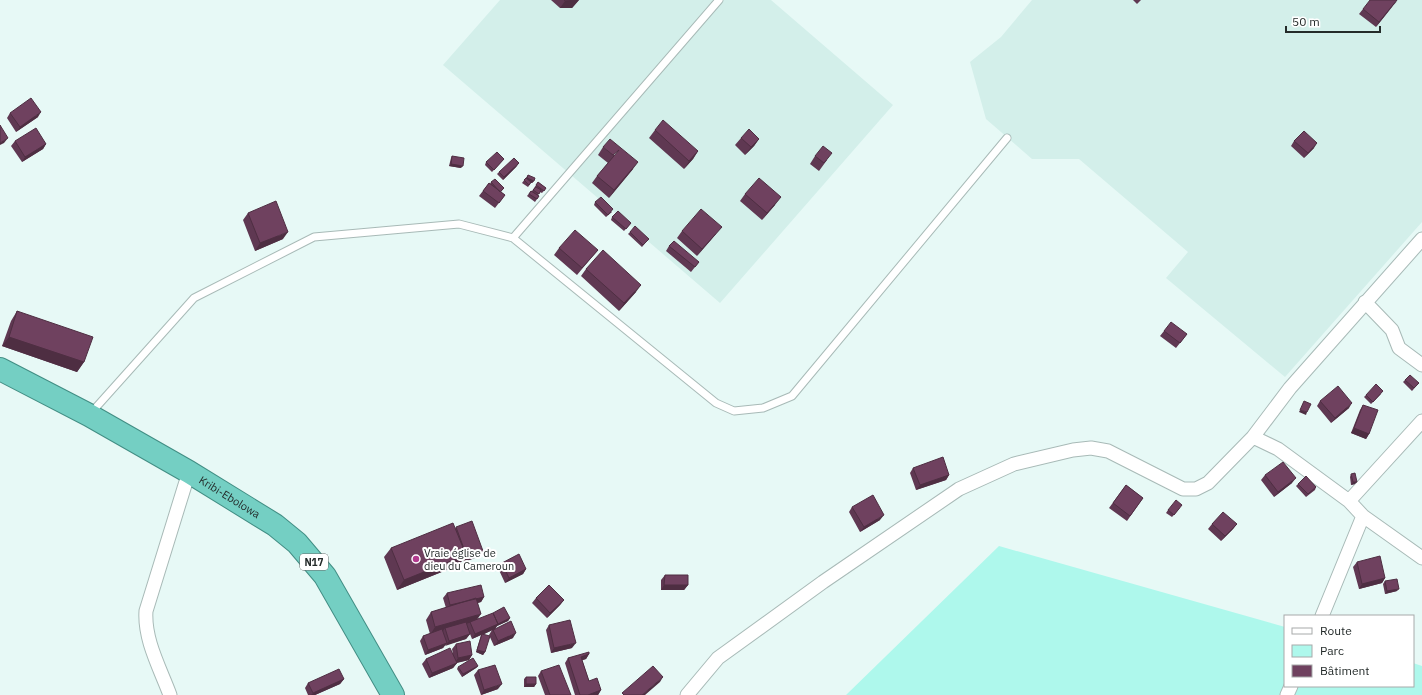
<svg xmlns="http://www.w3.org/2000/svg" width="1422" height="695" font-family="'IBM Plex Sans',sans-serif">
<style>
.built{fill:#d3efea}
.green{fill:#aef8ec}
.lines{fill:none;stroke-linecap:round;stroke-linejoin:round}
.service-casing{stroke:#a8bab7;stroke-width:9}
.minor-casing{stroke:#a8bab7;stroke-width:15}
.trunk-casing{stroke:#428e84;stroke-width:24}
.service{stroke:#fff;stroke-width:7}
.minor{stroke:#fff;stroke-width:13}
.trunk{stroke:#74cfc3;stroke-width:22}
.wall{fill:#5f3852}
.shaded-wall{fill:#4e2e42}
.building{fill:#6f415f;stroke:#4e2e42}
.poi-dot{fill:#b33a8f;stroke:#fff;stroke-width:1.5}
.labels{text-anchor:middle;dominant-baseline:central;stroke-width:4;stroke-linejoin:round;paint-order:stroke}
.shield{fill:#fff;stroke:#666b6a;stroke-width:1}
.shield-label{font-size:10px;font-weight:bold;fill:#242b2a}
.street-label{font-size:11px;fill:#242b2a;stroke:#fff}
.poi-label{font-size:11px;fill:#242b2a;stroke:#fff;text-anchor:start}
</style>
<rect width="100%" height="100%" fill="#e7f9f6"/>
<path class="built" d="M500,0h271l122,105 -173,198 -277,-238z
M1032,0h390v222l-137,155 -119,-99 22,-26 -109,-93h-47l-46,-40 -16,-57 31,-25z"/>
<path class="green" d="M999,546l286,81v59h128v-23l9,3v29h-576z"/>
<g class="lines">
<g class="service-casing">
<path id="service" d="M513,238l206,-238
M91,413l103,-115 120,-61 145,-13 54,14 203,165 18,8 29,-3 29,-12 215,-258"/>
</g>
<g class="minor-casing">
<path id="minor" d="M1365,302l27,28 7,18 23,17
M1422,421l-73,80 14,15 59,42
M1253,437l25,12 71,52
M1322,616l41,-100
M170,695c-10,-27 -26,-55 -24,-84l43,-139
M687,695l31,-37 105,-76 136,-93 55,-25 59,-14 18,-2 17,3 75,38h13l12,-6 45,-46 37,-49 132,-149
M1287,695l4,-9"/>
</g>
<g class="trunk-casing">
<g id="trunk">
<path id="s1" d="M0,369l89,46 100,57 86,53 22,18 28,33 68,119"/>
</g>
</g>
<use href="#service" class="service"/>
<use href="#minor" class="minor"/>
<use href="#trunk" class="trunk"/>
</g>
<path class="wall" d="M551,0h28l-7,8h-12z
M1133,0h8l-4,4z
M1396,2l-20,25 -17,-13 4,-5z
M10,113l28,4 -22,15 -9,-14z
M655,130l43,21 -5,8 -9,10 -35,-31z
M741,138l18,1 -5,7 -9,9 -10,-10z
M15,141l31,3 -3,5 -21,13 -11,-16z
M1294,141l20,7 -10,10 -13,-12z
M603,147l30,22 -24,29 -17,-15 5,-7 11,-13 -10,-8z
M452,156l9,12 -12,-2 2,-8z
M815,156l12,4 -8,11 -9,-7z
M504,159l-12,13 -7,-7 1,-3z
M517,166l-14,14 -6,-6 2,-2z
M528,175l6,6 -2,2h-1l-3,4 -6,-4z
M491,182l13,6 -3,4 4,3 -10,13 -16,-12 10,-13 1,1z
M538,182l8,6 -4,5 -2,-1 -2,3 1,1 -4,6 -8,-6 4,-5h1z
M745,194l30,11 -13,15 -22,-19z
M595,202l17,10 -6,5 -12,-12z
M248,213l35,26 -28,12 -12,-31z
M612,217l19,6 -7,8 -13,-11z
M682,231l34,3 -19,22 -20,-18z
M630,232l17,9 -5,6 -14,-13z
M669,246l30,16 -8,10 -25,-21z
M559,248l39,2 -6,7 -15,18 -23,-20z
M586,269l50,23 -17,19 -38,-35z
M17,311l67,51 -7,10 -75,-26 9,-25z
M1164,331l23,3 -11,14 -16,-12z
M1405,380l14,3 -7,8 -9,-9z
M1381,394l-10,10 -7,-7 2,-2z
M1320,401l29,7 -18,15 -14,-17z
M1363,405l6,29 -3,5 -15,-6 9,-23z
M913,468l36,7 -3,5 -30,10 -6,-17z
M1351,474l4,10 -4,1 -1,-8z
M1265,475l27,8 -18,14 -13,-17z
M1298,484l18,3 -1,3 -9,7 -10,-11z
M1126,485l17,13 -16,23 -18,-13z
M852,507l28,13 -20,12 -11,-20z
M1180,508l-8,9 -6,-4 2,-3z
M1212,524h25l-4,5 -12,12 -13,-12z
M456,527l24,29 -16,6 -1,-3 -4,6 -62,25 -13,-33 7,-9 64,-19z
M1357,562l28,16 -3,5 -23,6 -6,-22z
M502,563l24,6 -3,5 -18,9 -7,-15z
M665,575l23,10 -4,5h-23v-10z
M1385,581l12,10 -12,3 -2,-10z
M447,593l37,4 -3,5 -3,1 -1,16 33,-1 -2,3 -11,5 -2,3 18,9 -19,8 -5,-11 3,-5 -8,4 1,18 -2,3 -7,-3 5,-17 -9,4 -2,-5 -4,5 -21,6 -2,3 -18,7 -5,-14 3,-5 7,-2 -4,-14 5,-8 15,-4 -3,-10z
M536,598l28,2 -4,5 -13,13 -15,-15z
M549,625l23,23 -21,5 -5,-23z
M456,644l16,11 -3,5 -12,3 -4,5 -24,10 -7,-14 4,-5 27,-5 -1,-5z
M589,654l-3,5 -4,1 7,21 12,9 -3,5h-23l-10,-32 3,-5z
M478,666l-2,2 -14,9 -5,-8 1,-2z
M478,670l20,19 -17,6 -7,-20z
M541,671l30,24h-26l-7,-19z
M526,677l10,7 -2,3h-10v-8z
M344,679l-4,5 -25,11h-7l-3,-7 3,-5z"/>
<path class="shaded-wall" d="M579,0l-7,8h-12l5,-7z
M1398,0l-2,2 -20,25 3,-5z
M41,112l-3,5 -22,15 4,-5z
M8,138l-4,5 -4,2v-2z
M759,139l-5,7 -9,9 6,-8z
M1317,143l-3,5 -10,10 4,-5z
M46,144l-3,5 -21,13 3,-5z
M698,151l-5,8 -9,10 5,-8z
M638,162l-5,7 -24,29 5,-8z
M519,163l-2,3 -14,14 1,-3z
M451,164l12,2 -2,2 -12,-2z
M527,178l7,3 -2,2 -6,-2z
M781,197l-6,8 -13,15 5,-7z
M722,227l-6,7 -19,22 5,-7z
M288,232l-5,7 -28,12 5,-8z
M641,285l-5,7 -17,19 5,-8z
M9,337l75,25 -7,10 -75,-26z
M1352,403l-3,5 -18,15 4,-5z
M1300,410l7,2 -1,3 -7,-3z
M1354,428l15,6 -3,5 -15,-6z
M949,475l-3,5 -30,10 4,-5z
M1296,478l-4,5 -18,14 4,-5z
M1353,482h4l-2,2 -4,1z
M884,515l-4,5 -20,12 4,-5z
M1237,524l-4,5 -12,12 4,-5z
M483,551l-3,5 -16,6 3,-5z
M466,555l-7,10 -62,25 7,-10z
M526,569l-3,5 -18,9 4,-5z
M1385,578l-3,5 -23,6 3,-5z
M664,585h24l-4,5h-23z
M1399,589l-2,2 -12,3 2,-3z
M484,597l-3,5 -35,8 4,-5z
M564,600l-4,5 -13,13 3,-5z
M481,614l-5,7 -31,9v-2l-2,3 -13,4 5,-8z
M510,618l-2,3 -11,5 -2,3 -13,6v-1l-1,1 -9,4 3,-5z
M516,633l-3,5 -19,8 4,-5z
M470,634l-4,5 -21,7 4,-5z
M447,643l-4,5 -18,7 3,-5z
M576,643l-4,5 -21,5 3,-5z
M477,650l8,2 -2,3 -7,-3z
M589,654l-3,5 -9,3 4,-5z
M472,655l-3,5 -14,3 3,-5z
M457,663l-4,5 -24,10 3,-5z
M478,666l-2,2 -14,9 1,-3z
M663,677l-3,5 -15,13h-3z
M344,679l-4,5 -25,11h-4l2,-2z
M502,684l-4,5 -17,6 3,-5z
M526,684h10l-2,3h-10z
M601,690l-3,5h-10z"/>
<path class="building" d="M564,0h13l-12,1z
M1370,0h27l-18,22 -16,-13z
M31,98l10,14 -21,15 -10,-14z
M663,120l35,31 -9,10 -34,-31z
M0,125l8,13 -8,5z
M36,128l10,16 -21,13 -10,-16z
M749,129l10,10 -8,8 -10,-9z
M1304,131l13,12 -9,10 -14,-12z
M610,139l28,23 -24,28 -17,-14 22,-26 -6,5 -10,-8z
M823,146l9,7 -8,10 -9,-7z
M497,152l7,7 -10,11 -8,-8z
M452,156l12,2 -1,8 -12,-2z
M514,158l5,5 -15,14 -5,-5z
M528,175l7,3 -1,3 -7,-3z
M526,178l5,4 -2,3 -5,-5z
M759,178l22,19 -14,16 -22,-19z
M495,179l9,9 -4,4 -9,-10z
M538,182l8,6 -2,3 -8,-6z
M489,183l16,12 -6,8 -16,-12z
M536,187l5,3 -2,4 -6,-4z
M531,191l8,5 -2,3 -8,-5z
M601,197l12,12 -5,6 -13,-13z
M276,201l12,31 -28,11 -12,-30z
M701,209l21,18 -20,22 -20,-18z
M618,211l13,12 -5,6 -14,-12z
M635,226l14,13 -6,6 -13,-13z
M575,230l23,20 -16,18 -23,-20z
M674,241l25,21 -4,5 -26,-21z
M603,250l38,35 -17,18 -38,-34z
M17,311l76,26 -9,25 -75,-25z
M1171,322l16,12 -7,9 -16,-12z
M1410,375l9,8 -5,5 -9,-8z
M1376,384l7,7 -10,11 -7,-7z
M1338,386l14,17 -17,15 -15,-17z
M1304,401l7,3 -4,8 -7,-2z
M1363,405l15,5 -9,24 -15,-6z
M943,457l6,18 -29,10 -7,-17z
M1283,462l13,16 -18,14 -13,-17z
M1355,473l2,9h-4l-2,-8z
M1306,476l10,11 -8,7 -10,-10z
M1126,485l17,13 -13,18 -17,-13z
M873,495l11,20 -20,12 -12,-20z
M1176,500l6,5 -8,10 -6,-5z
M1223,512l14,12 -12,12 -13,-12z
M472,521l11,30 -16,6 -11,-30z
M453,523l13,32 -62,25 -13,-32z
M519,554l7,15 -17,9 -7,-15z
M1380,556l5,22 -23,6 -5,-22z
M665,575h23v10h-24z
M1397,579l2,10 -12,2 -2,-10z
M481,585l3,12 -34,8 -3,-12z
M549,585l15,15 -14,13 -14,-15z
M476,598l5,16 -46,13 -4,-15z
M504,607l6,11 -12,6 -5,-11z
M493,613l5,11 -23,10 -5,-12z
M570,620l6,23 -22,5 -5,-23z
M511,621l5,12 -18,8 -5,-11z
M466,622l4,12 -21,7 -4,-13z
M442,629l5,14 -19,7 -5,-14z
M482,634l8,2 -5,16 -8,-2z
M470,641l2,14 -14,3 -2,-14z
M450,648l7,15 -25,10 -6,-14z
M589,652v2l-8,3 8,24 8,-3 4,12 -13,5h-8l-12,-37z
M473,658l5,8 -15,8 -5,-7z
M495,665l7,19 -18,6 -6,-20z
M559,665l12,30h-21l-9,-24z
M653,666l10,11 -21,18h-18l-2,-2z
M339,669l5,10 -31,14 -5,-10z
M526,677h10v7h-10z"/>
<circle class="poi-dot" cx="416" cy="559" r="4"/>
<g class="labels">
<rect class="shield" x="300" y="554" width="28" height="16" rx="3"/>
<g class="shield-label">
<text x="314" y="562">N17</text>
</g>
<g class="street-label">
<text stroke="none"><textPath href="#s1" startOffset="263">Kribi-Ebolowa</textPath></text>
</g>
<g class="poi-label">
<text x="424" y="553">Vraie église de<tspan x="424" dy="13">dieu du Cameroun</tspan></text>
</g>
</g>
<rect x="1284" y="615" width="130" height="72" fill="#ffffff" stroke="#a7aaaa"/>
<rect x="1292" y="628" width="20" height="6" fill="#ffffff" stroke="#a7aaaa"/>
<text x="1320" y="635" font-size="12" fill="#242b2a">Route</text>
<rect x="1292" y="645" width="20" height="12" fill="#aef8ec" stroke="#a7aaaa"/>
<text x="1320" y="655" font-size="12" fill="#242b2a">Parc</text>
<rect x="1292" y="665" width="20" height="12" fill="#6f415f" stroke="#a7aaaa"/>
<text x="1320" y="675" font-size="12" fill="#242b2a">Bâtiment</text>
<path d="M1286 26v6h94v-6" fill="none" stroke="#242b2a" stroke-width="2"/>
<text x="1292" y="26" font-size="12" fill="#242b2a" stroke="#ffffff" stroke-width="3" paint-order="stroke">50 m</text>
</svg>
